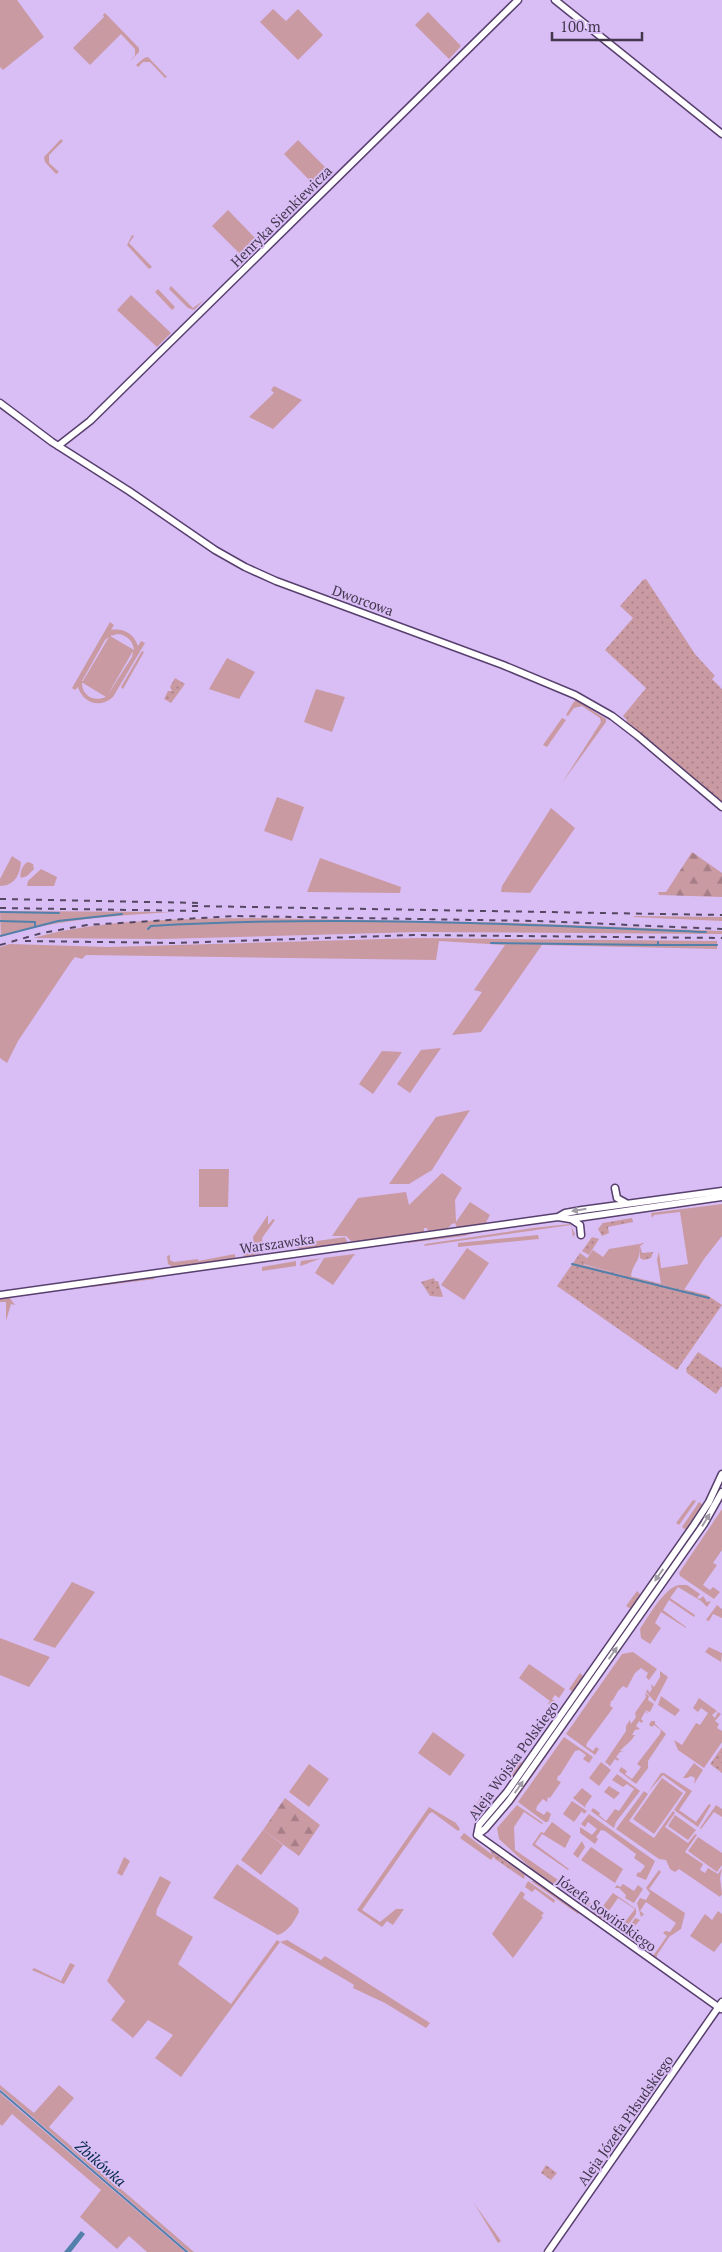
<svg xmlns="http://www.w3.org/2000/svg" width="722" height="2252" font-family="'PT Serif',serif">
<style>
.grass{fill:#ca9aa3;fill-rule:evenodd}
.forest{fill:url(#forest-firs)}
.park{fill:url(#park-dots)}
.water{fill:#5280aa}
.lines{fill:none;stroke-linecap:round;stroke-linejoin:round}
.stream{stroke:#5280aa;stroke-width:2}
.tertiary-casing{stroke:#573f6e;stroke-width:9}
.tertiary{stroke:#fff;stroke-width:6}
.rail{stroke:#554762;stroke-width:2;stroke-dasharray:6 6;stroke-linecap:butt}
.oneway{fill:#a19ba6}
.labels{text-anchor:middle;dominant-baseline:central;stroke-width:4;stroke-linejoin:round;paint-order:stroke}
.street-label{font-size:14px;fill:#43374e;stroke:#d9bdf5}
.water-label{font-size:15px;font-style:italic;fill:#062b48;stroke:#d9bdf5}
</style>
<defs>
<pattern id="forest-firs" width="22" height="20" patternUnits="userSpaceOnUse" patternTransform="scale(1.25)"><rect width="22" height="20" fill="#ca9aa3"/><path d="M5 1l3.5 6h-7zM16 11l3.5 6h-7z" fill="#a67e87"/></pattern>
<pattern id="park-dots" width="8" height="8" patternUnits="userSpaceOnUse" patternTransform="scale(1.25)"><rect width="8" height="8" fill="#ca9aa3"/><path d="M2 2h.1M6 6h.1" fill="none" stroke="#a67e87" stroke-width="1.8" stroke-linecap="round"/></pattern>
</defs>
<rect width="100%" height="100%" fill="#d9bdf5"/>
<path class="grass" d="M0,0h17l27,37 -41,33 -3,-3z
M273,9l13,12 12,-12 25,26 -25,25 -38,-38z
M428,12l33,34 -12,13 -34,-34z
M105,13l34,35v4l-9,9 5,-6v-6l-14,-15 -31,31 -17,-17 31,-31 -1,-2z
M148,57l19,20 -2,1 -15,-16h-7l-5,5 -2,-2 8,-7z
M61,139l2,2 -14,14v8l10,9 -3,2 -11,-12 -1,-5z
M298,140l34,34 -15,14 -33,-34z
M228,210l32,33 -16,15 -32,-32z
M132,235l2,1 -5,7 23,24 -3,2 -22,-24z
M171,286l22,22 11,-8 -10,10 -6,-2 -19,-19z
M158,289l17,18 -3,3 -17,-18z
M131,295l40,38 -14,14 -40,-37z
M274,386l28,14 -29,29 -24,-12 25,-24 -3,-3z
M110,622l4,3 -3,5c13,-2 23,4 27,16l3,-5 4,2 -32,54c-13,12 -30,6 -35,-10l-3,3 -3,-2zM118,634c9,1 15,7 16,16l-24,-14zM109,637l-26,44h-1l23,-41zM133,651l-1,6 -25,39zM82,683h1l23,14c-12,5 -24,-1 -24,-14z
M142,651l2,1 -21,37 -2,-2z
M227,658l28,14 -16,27 -30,-10z
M316,689l29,8 -13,35 -28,-10z
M576,700l30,19v3l-44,61 39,-61 -1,-4 -18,-12 -8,2 -6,8 -2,-1 7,-12z
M562,718l4,2 -19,27 -4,-2z
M277,797l27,10 -12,34 -28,-10z
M551,808l24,20 -45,65 -29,-1 1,-6z
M12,856l9,6c-1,13 -7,24 -21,24v-7z
M320,858l81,29 -1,6 -93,-1z
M28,862l5,2 1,5 -7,7 -6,2c-2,-5 2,-14 7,-16z
M41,869l16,8 -3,9h-27l1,-5z
M0,911l171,1c-57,4 -115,7 -170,25z
M634,916l88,1v4l-88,-4z
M252,918l268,5 202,8v3l-304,-2 -257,7 -128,-1c66,-19 150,-19 219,-20z
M418,938l299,3v8l-175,-4 -61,87 -29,3 30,-43 -8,-2 31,-45 -66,-4 -3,19 -350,-5 -4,4 -7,-2 -4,5 -53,79 -11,22 -7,-5v-111l10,-3 99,3z
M441,1048l-31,45 -13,-9 24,-34z
M382,1051l20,1 -29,42 -14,-10z
M470,1110l-38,60 -23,14h-20l47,-67z
M199,1169h30l-1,38h-29z
M442,1173l20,15 -7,12 1,22 14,-20 20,13 -5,9 -28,4 -2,-5 -3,1 -4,4 -20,3 -1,-3h-3v4l-72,10 -6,-6h-14l26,-38 48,-6 3,13z
M722,1204v32l-18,23 -20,31 -23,-6 -4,-25 2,-7 2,16 27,-4 -8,-52 -26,3 -2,3 -1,-5z
M268,1215v10l5,-6 2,1 -13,18 1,8 39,-4 -38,5h17c-13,4 -24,8 -37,10l-1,-4 12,-1 -2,-15z
M570,1224l5,10 -2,3 -2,-12 -147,21 1,-2 108,-16z
M476,1232l-12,4 -56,7v-2z
M538,1235l1,4 -81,8v-4z
M345,1237l3,6 -48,6 -11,-4z
M639,1244c3,18 -7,18 -8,33l-48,-13 10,-14 10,7 6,-8z
M467,1248l22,15 -25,37 -23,-15z
M235,1254v5l-62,8 -5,-3 -1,-8 3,-1v5l4,2 24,-3v2z
M354,1254l2,2 -2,-1 -21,30 -18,-12 9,-15c-9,1 -15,6 -24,8l1,-5z
M296,1261v5l-34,5v-4z
M153,1276l2,3 -64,8 3,-2z
M9,1297l6,8 -4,-1 -5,17v-19h-6v-4z
M693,1500l3,1 -17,24 -3,-2z
M699,1502l4,3 -17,25 -4,-3z
M722,1509v41l-9,13 4,2 -14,20 7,5 3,-3 7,5 -6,7 -34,-23 -1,-3z
M72,1582l23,10 -40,56 -22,-8z
M679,1585h8l13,9 -3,4 3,1 3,-3 4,6 4,-1 -4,6 -6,-6 -23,-14 -8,11 25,17 -1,2 -25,-17 -6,10 23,17v1l-25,-16 -6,11 6,5 -11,16 -9,-6 -1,-9c8,-12 25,-42 39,-44z
M637,1591l4,4 -10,14 -5,-3z
M717,1605l5,4v9l-9,-4 -4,7 -3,-1z
M0,1638l50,19 -21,30 -29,-12z
M709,1647l13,6 -1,9 -16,-10z
M618,1652l-103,149 -22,24 20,-24z
M633,1652l24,17 -8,11 -3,-3 2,-4 -7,-5 -6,5 -8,15 -4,-2 -5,5 -5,9 -2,1 -1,5 3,2 -26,35 -1,3 7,5 3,-4 3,2 -4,6 -29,-21 56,-80z
M529,1664l36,25 -6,9 -4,-3 -3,4 4,3 -3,5 -5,-3 2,-3 -31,-23z
M660,1671l8,6 -13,25 -9,-10 2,-3 1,4 3,-4 -1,-5 3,3 6,-10z
M580,1673l4,4 -11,15 -4,-3z
M645,1693l4,3 -1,4 6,4 -4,8 -6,-2 5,4 -4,-2 -4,7 2,2 -1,2 -3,-2 -3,5 4,3 -5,1 -3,5h3c-5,8 -9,9 -15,16l4,1h-4l-4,5 3,2 -1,2 -3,-2 -5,7 -5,-4 21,-31v-5l4,-6 1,4 5,-7 -1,-4 11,-16z
M661,1696l19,14 -5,6 -17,-11z
M699,1698l18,13 -5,4 3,3 3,-6 3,2 -6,7 4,3 -2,4 5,3v11l-18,26 -26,-18 -4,-10 8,5 14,-22 4,2 8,-12 -7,-5 -3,4 -5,-4z
M651,1721h4v3l11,10 -18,27v7l-12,16 -17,-13 2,-4 6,4 -2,3 7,5 9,-12 -4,-3 23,-30 1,-4 -7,-5 -2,2 -3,-2z
M433,1732l32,23 -15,21 -32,-23z
M564,1737l29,20 -4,6 -6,-4 3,-4 -7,-5 -4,1 -15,24 -2,1 -1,4 4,2 -11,16 -2,-1 -1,5 -4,-3 -6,7 -1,4 8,5 3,-4 4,3 -3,8h-3l-27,-20z
M518,1760l5,4 -11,15 -4,-3z
M601,1762l10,8 -12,16 -10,-8z
M694,1763l9,7 -9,14 1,-6 -4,-2 -4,2h-4z
M309,1764l20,15 -20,28 -20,-15z
M661,1773h3l28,18 -13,19 17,12 13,-18 2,1 -13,22 -24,-17 12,-18 -23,-17 -15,17z
M617,1774l23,17 -24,31 -2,6 -23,-17 2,-3 7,5 -1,2 7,6 9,-12 4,2 15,-22 -7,-5 -4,3 -11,-7z
M662,1778l21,15 -29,41 -21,-15z
M609,1786l11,7 -6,6 -10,-7z
M582,1788l10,8 -7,10 1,2 -13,-10z
M644,1791l4,3 -19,27 25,17 19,-27 2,2 -10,14 23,16 7,-9 2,1 -12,17 18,12 -3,6 5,3 3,-5 10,6 4,-6 -2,10 2,16 -2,3 -41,-28 -4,3 -5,-3 -4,-9 -7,-1 -43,-30z
M481,1797l5,4 -8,13 -6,2 -2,-2z
M572,1801l15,10 -3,3 -2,-3 -8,11 -11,-8z
M517,1805l26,18 -1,1 -18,-12 -10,15 1,23 46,32 -4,4 -23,-15 -35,-32 -2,-11z
M716,1805l6,4v8l-8,-5 -13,17 -1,-1z
M429,1807l27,16 4,6 -2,2 -26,-19 -3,2 -67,96 18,12 16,-13h8l-11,16 -6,-4 -5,6 -25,-17z
M589,1814l66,47 -9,19 -10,-4 2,-4 2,1 5,-7 -11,-8 2,-4 -31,-23 -4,-1 -5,7 2,2 -3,5 -15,-11v-6l12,8 5,-6 -9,-7 -3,5 -4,-3z
M675,1815l21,15 -8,10 -20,-14z
M552,1822l19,14 -6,12 -23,-14 -7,10 34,25 -1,1 -36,-25 9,-13 3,1z
M263,1830l20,15 -22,30 -20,-15z
M464,1833l30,23 -3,4 -31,-22z
M698,1837l24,16v12l-5,7 -29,-21z
M582,1841l3,6 -7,11 -5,-4z
M591,1847l32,22 -8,14 -34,-23z
M124,1857l6,4 -8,15 -5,-3z
M237,1864l61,44 1,4c-5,9 -10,19 -21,23l-65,-37z
M659,1870l2,2 -12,17 36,24 -4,16 -12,8 -12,18v4l4,3 -8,-6 14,-20 -4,-3 2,-2 5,1 6,-9 -30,-21 -6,9 4,3 -3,3 -4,-14 3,-5 6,2 4,-7 -4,-5z
M160,1876l11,6 -14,27 -1,6 37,22 -15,27 53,40 46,-64 3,2 7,-2 34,20 4,-4 105,67 -4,5 -41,-25 -32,-15 1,-3 -8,-5 -66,-38 -99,135 -26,-19 18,-23 -25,-15 -15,18 -22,-18 14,-19 -18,-20z
M528,1881l27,19 -1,3 -19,-14 -3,3 -7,-5z
M531,1881h5l43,32 -1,1z
M623,1884l11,7 4,-6 5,4 -9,14 -9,-5 1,-3 -7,-7h-4l2,-3 3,2z
M565,1886l32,22 6,-2 10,-13 23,16v5l-12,17 2,1 9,-14 5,2 -13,15 20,14 4,-3 -3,7 -30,-22 17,-22 -17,-11 -14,20 2,5 -25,-22 1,-2 -4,-3 -2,2 -14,-10z
M521,1891l4,3 -2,4 21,15 -3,3 2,1 -30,41 -21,-24z
M718,1911l4,3v28l-8,10 -24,-16 15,-22 7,6z
M70,1963l5,2 -11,19 -32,-14 2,-2 27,13z
M0,2085l34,28 25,-28 15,13 -25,29 145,125h-5l-189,-163z
M0,2093l17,15 168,144h-38l-18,-16 -12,13 -37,-32 21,-27 -89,-76 -10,12 -2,-2z
M474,2203l27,38 -3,2z"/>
<path class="forest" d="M692,852l30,21v24l-63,-2 -1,-3h8z
M285,1798l35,27 -21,31 -36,-26z"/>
<path class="park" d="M646,579l49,75 20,22 -3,3 10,10v115l-96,-81 1,-3 -4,-4 23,-28 -41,-38 28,-32 -13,-12 23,-26z
M175,678l10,6 -14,19 -7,-4 4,-8h4l-2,-4z
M632,1218l1,4 -25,5 1,6 -7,3 -4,-7 5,-6z
M592,1237l7,2 -10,16 -7,-4z
M644,1243l-4,3 2,7 11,-1 -2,6 -7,2 -4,-2 -1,-14z
M580,1253l7,5 -3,7 123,30 15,10 -45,65 -120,-84z
M434,1278l1,3h3l5,16 -13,-1 -9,-14z
M698,1352l24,16v18l-6,8 -29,-21 -1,-4z
M722,1747v26l-12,-9z
M489,1849l36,26 -1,4 -29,-20z
M546,2165l11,8 -6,7 -10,-7z"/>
<path class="water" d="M81,2231l4,3 -14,18h-7z"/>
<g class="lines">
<path class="stream" d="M0,912l59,1
M0,921l35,1v3
M148,929l3,-3c184,-11 370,-2 555,6
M0,936l58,-15 64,-7
M658,942v3h59
M491,943l167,2
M572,1264l137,34
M0,2091l187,161"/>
<g class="tertiary-casing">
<path id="tertiary" d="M555,0l167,134
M0,403l52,39 77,49 86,59 30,17 31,14 227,84 72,30 37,21 26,20 84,71
M58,446l32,-25 428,-421
M615,1188l2,10 9,5
M558,1217l7,-4 17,-3 140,-19
M571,1219l9,6 1,10
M0,1295l558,-78 12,2 152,-22
M477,1835l2,-10 28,-33 187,-267 15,-23 13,-28
M477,1835l8,-6 24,-28 195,-277 18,-32
M477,1835l244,174
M548,2252l174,-250"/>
</g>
<use href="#tertiary" class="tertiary"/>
<path class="rail" d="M0,899l200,4
M192,906l530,9
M0,908l200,3
M25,941l150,2 239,-8 308,3
M0,945l42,-12 45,-8 147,-9 304,5 184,8"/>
</g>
<defs><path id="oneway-solid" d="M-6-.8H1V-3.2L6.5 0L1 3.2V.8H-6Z" transform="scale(1.25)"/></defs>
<g class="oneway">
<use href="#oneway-solid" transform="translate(579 1210) rotate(171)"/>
<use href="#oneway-solid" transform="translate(706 1520) rotate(-58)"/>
<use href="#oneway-solid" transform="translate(659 1575) rotate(125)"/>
<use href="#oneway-solid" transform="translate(613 1653) rotate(-55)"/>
<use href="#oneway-solid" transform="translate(519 1787) rotate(-55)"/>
</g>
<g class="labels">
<g class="street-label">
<text transform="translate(281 216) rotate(-45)">Henryka Sienkiewicza</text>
<text transform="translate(363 600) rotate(20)">Dworcowa</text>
<text transform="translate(277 1243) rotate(-8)">Warszawska</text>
<text transform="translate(513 1760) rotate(-54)">Aleja Wojska Polskiego</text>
<text transform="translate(607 1913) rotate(36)">Józefa Sowińskiego</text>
<text transform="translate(625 2120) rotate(-55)">Aleja Józefa Piłsudskiego</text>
</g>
<g class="water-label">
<text transform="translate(101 2163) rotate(41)">Żbikówka</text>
</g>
</g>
<path d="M552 32v8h90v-8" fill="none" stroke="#43374e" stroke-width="2.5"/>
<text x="560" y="32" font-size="15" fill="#43374e" stroke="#d9bdf5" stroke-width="4" paint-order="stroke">100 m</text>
</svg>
